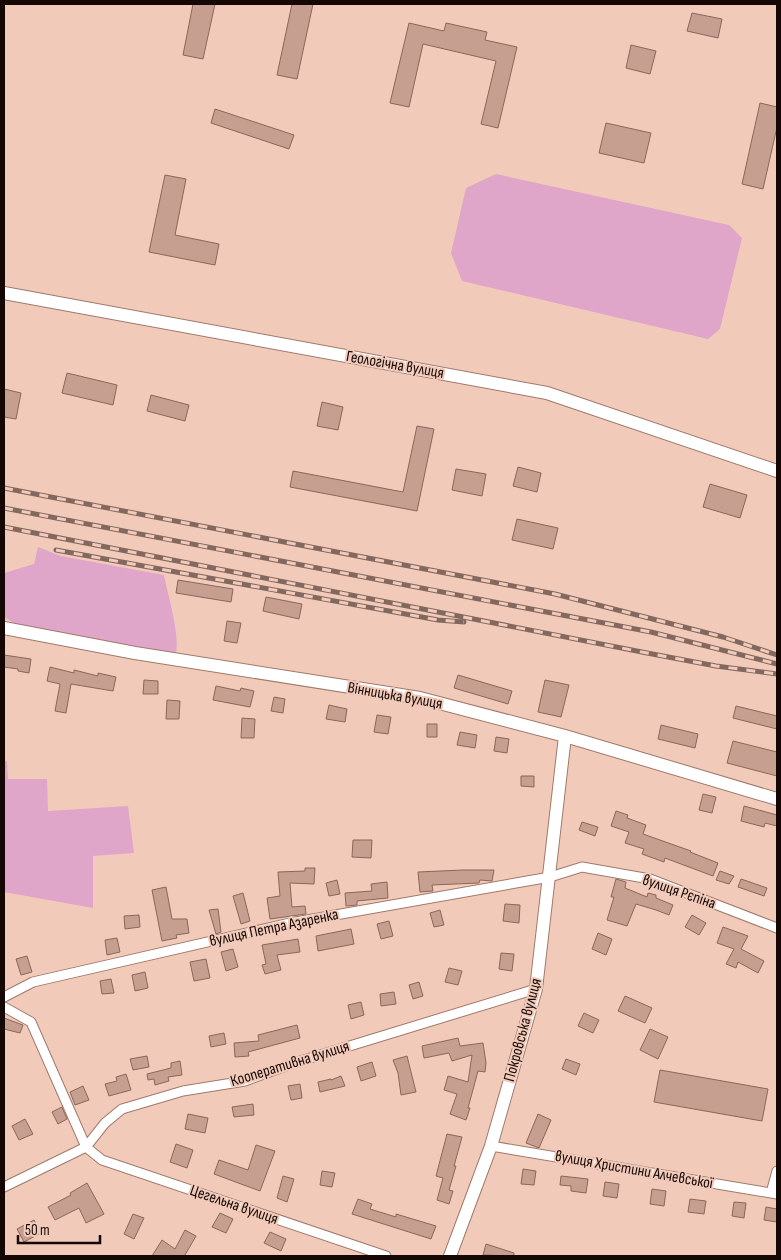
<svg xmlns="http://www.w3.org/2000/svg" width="781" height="1260" font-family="'Sofia Sans Condensed',sans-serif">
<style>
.green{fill:#e0a6c9}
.building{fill:#c69f90;stroke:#8b6759}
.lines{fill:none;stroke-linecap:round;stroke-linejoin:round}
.street-casing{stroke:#9f7a6b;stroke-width:11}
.secondary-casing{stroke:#9f7a6b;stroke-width:14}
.street{stroke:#fff;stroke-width:9}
.secondary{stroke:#fff;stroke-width:12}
.rail-casing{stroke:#82685e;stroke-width:5}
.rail{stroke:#f2caba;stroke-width:3;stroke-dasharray:9;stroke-linecap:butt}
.labels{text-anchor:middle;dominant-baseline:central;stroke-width:4;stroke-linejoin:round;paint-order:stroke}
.street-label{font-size:16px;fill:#150804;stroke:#f2caba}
</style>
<rect width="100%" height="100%" fill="#f2caba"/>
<path class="green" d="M496,174l233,51 13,13 -22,91 -12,10 -246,-58 -11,-28 15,-65z
M38,547l23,9 103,19c4,21 16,58 12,79l-159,-29 -13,-8v-44l30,-9z
M7,761l1,18h39l1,32 80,-5 6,47 -41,3v52l-89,-16v-130z"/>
<path class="building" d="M193,4h22l-12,55 -20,-4z
M292,4h21l-16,75 -20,-4z
M692,13l30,6 -4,19 -31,-7z
M409,23l35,8 2,-8 41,9 -2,8 32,7 -19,81 -17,-4 15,-63 -73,-17 -14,63 -19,-4z
M631,45l25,6 -6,23 -24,-6z
M760,103l17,4v20l-14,62 -21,-5z
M215,109l79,26 -5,14 -78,-26z
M606,123l45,10 -7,30 -45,-10z
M165,175l21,4 -11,56 44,9 -4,21 -66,-13z
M67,373l50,12 -4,20 -51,-12z
M4,389l17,4 -5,26 -12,-2z
M151,395l38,10 -4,16 -38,-10z
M322,402l21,5 -5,23 -21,-4z
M417,426l17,3 -17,82 -127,-24 3,-16 110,21z
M518,467l23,6 -4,19 -24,-6z
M456,469l30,5 -4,22 -30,-6z
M710,484l37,11 -7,23 -37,-11z
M517,519l41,9 -5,21 -41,-9z
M178,580l55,9 -2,13 -55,-9z
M266,597l36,7 -3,15 -36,-8z
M227,621l14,2 -4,20 -13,-2z
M4,655l27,4 -2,14 -11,-2v-2l-14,-2z
M50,667l24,6v-3l24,6v-3l18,4 -3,14 -42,-7 -5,29 -11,-2 5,-27 -13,-3z
M458,675l54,16 -4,13 -54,-16z
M144,680l14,1v13h-15z
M545,680l24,5 -8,32 -23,-5z
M216,686l24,5 1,-3 13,3 -4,16 -37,-7z
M274,697l11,2 -2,14 -12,-2z
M167,700l13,1 -1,18h-13z
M329,705l18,4 -2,13 -19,-3z
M736,706l41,10v13l-44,-11z
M377,715l14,2 -3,17 -14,-2z
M242,718l13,1 -1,19h-13z
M427,724h10v13h-10z
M661,725l37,9 -3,14 -37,-9z
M460,732l17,3 -2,13 -18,-3z
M496,737l13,2 -2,14 -13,-2z
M733,741l44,11v24l-50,-13z
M521,776h13v11l-13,-1z
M703,794l13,3 -4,16 -13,-3z
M744,806l33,9v11l-12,-3 -1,4 -23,-6z
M616,811l12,4 -1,3 19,7 -3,9 48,17 -1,1 28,11 -5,13 -48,-18 -1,4 -22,-8 2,-5 -19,-6 4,-11 -18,-6z
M582,822l16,5 -3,9 -16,-6z
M353,840h19l-1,18 -19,-1z
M305,868h10l-1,16 -24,-1 2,24 13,-1 1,8 -36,5 -3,-21 13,-2 -2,-24 27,-1z
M463,870h31l-2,11 -12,-1 -1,3 -47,2 1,6 -13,1 -2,-20z
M720,871l14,5 -5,8 -13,-4z
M616,879l10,3 -1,6 22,9 1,-4 8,2v3l17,7 -4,10 -13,-5 -20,-6 -9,22 -20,-6 7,-23h-3z
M741,879l26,9 -3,8 -26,-9z
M337,880l3,14 -11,2 -3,-13z
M387,882l1,16 -31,3v4l-11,1 -1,-13 27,-2 -1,-7z
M166,887l6,32h15l2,14 -13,2 1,3 -15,3 -10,-51z
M243,893l7,28 -9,3 -8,-28z
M505,904l15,1 -1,18 -16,-2z
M218,909l3,23 -5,2 -7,-24z
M440,910l4,15 -10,2 -4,-14z
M139,915l1,12 -15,2 -1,-13z
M692,915l14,8 -7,12 -14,-8z
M389,921l4,15 -12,3 -4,-15z
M723,927l25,9 -7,13 23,12 -6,12 -20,-11 -2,6 -10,-4 8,-15 -17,-6z
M351,929l3,15 -36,7 -2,-15z
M598,933l14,6 -6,16 -14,-6z
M117,938l3,14 -13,3 -2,-15z
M298,939l2,13 -23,3 4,15 -16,4 -3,-9 4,-1 -4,-19z
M233,949l5,18 -12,4 -5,-19z
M501,953l13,1 -2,17 -13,-2z
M27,956l5,16 -11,3 -5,-16z
M206,959l4,19 -16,3 -4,-19z
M449,968l13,3 -4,14 -13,-3z
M145,972l3,16 -13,3 -3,-16z
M111,979l3,14 -12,1 -2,-13z
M419,982l4,14 -10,3 -4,-14z
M394,992l2,12 -15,2 -1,-12z
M625,996l27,12 -7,15 -27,-12z
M361,1002l3,13 -13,4 -3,-14z
M584,1013l15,7 -6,13 -15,-7z
M4,1018l19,7 -3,8 -16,-4z
M297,1025l3,13 -52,14 1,4 -14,1 -1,-14 25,-2 -1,-6z
M650,1029l18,8 -10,22 -18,-9z
M224,1033l2,11 -15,3 -2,-11z
M458,1038l2,8 23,-3 3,20 -1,9 -7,-1 -10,37h2l-4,12 -16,-6 7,-20 -13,-4 4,-14 20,6 4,-27 -20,6 -3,-8 -25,5 -2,-12z
M147,1056l2,11 -16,3 -3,-11z
M407,1056l9,36 -15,3 -3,-22 -5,-13z
M566,1059l14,5 -4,11 -14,-6z
M180,1061l2,14 -14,2 1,4 -14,4 -1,-6 -6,1 -1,-6 24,-6v-5z
M372,1062l4,14 -15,5 -4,-14z
M660,1070l108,19 -6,32 -108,-19z
M126,1074l5,16 -22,6 -4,-12 12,-3 -1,-4z
M341,1076l4,10 -25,6 -2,-10 13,-3v1z
M300,1084l2,14 -11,2 -3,-14z
M83,1086l6,14 -14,5 -5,-13z
M253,1104l1,11 -20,2 -2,-10z
M62,1107l5,12 -9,5 -6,-12z
M188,1114l20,4 -3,15 -20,-4z
M538,1114l13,6 -12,28 -13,-5z
M25,1119l8,15 -14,6 -7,-14z
M447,1134l15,3 -8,29h2l-7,24 4,1 -4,13 -12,-4 6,-22 -7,-2z
M176,1144l17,6 -6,18 -17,-6z
M256,1145l19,6 -15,40 -46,-17 5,-14 29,10z
M523,1169l13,2 -2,14 -13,-1z
M322,1171l13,2 -3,14 -12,-2z
M283,1176l11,3 -7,23 -10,-4z
M561,1176l27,3 -2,14 -15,-2v-5l-11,-1z
M605,1182l14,2 -2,14 -14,-2z
M87,1183l17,31 -18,9 -7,-15 -24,12 -7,-13 23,-12 -1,-2z
M652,1189l14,2 -2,15 -14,-2z
M358,1199l14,5 -2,5 26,8v-3l40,12 -5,13 -79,-25z
M690,1199l16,2 -2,13 -16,-2z
M734,1202l12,1 -2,15 -12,-2z
M766,1207l11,2v13l-13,-2z
M220,1213l13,6 -7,14 -14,-6z
M133,1214l11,4 -10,21 -10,-5z
M34,1220l7,13 -17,9 -7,-13z
M185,1230l11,6 -11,19 1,1h-34l10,-16 13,9z
M270,1232l16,7 -5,12 -17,-8z
M486,1244l28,9v3l-31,-1z"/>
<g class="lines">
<g class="street-casing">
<path id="street" d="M4,997l29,-15 257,-59 260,-46 32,-10 68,12 127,49
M4,1007l27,15 55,125 16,13 284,96
M491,1146l286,48
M4,1187l82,-40 19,-24 17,-14 61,-18 62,-10 49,-18 242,-74
M771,1193l6,-22"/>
</g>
<g class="secondary-casing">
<path id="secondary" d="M4,293l543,100 230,78
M4,628l131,25 285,45 145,38 212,63
M450,1256l41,-110 45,-157 29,-253"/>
</g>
<use href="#street" class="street"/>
<use href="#secondary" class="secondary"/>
<g class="rail-casing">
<path id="rail" d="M4,488l551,106 168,43 54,18
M4,508l647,124 126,32
M4,527l643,126 69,13 61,8
M56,550l382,70 26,2"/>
</g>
<use href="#rail" class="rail"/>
</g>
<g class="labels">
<g class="street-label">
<text transform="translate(395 365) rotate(10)">Геологічна вулиця</text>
<text transform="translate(395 696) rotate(10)">Вінницька вулиця</text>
<text transform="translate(679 892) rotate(19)">вулиця Рєпіна</text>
<text transform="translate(274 928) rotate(-12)">вулиця Петра Азаренка</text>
<text transform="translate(523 1030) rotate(-75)">Покровська вулиця</text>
<text transform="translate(290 1064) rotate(-17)">Кооперативна вулиця</text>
<text transform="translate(634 1170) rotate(10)">вулиця Христини Алчевської</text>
<text transform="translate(234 1205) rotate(19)">Цегельна вулиця</text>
</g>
</g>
<rect width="781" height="1260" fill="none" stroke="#150804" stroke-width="10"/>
<path d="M18 1235v8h82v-8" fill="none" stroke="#150804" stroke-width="2.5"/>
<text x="25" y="1235" font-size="15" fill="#150804" stroke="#f2caba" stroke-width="4" paint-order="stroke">50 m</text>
</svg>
